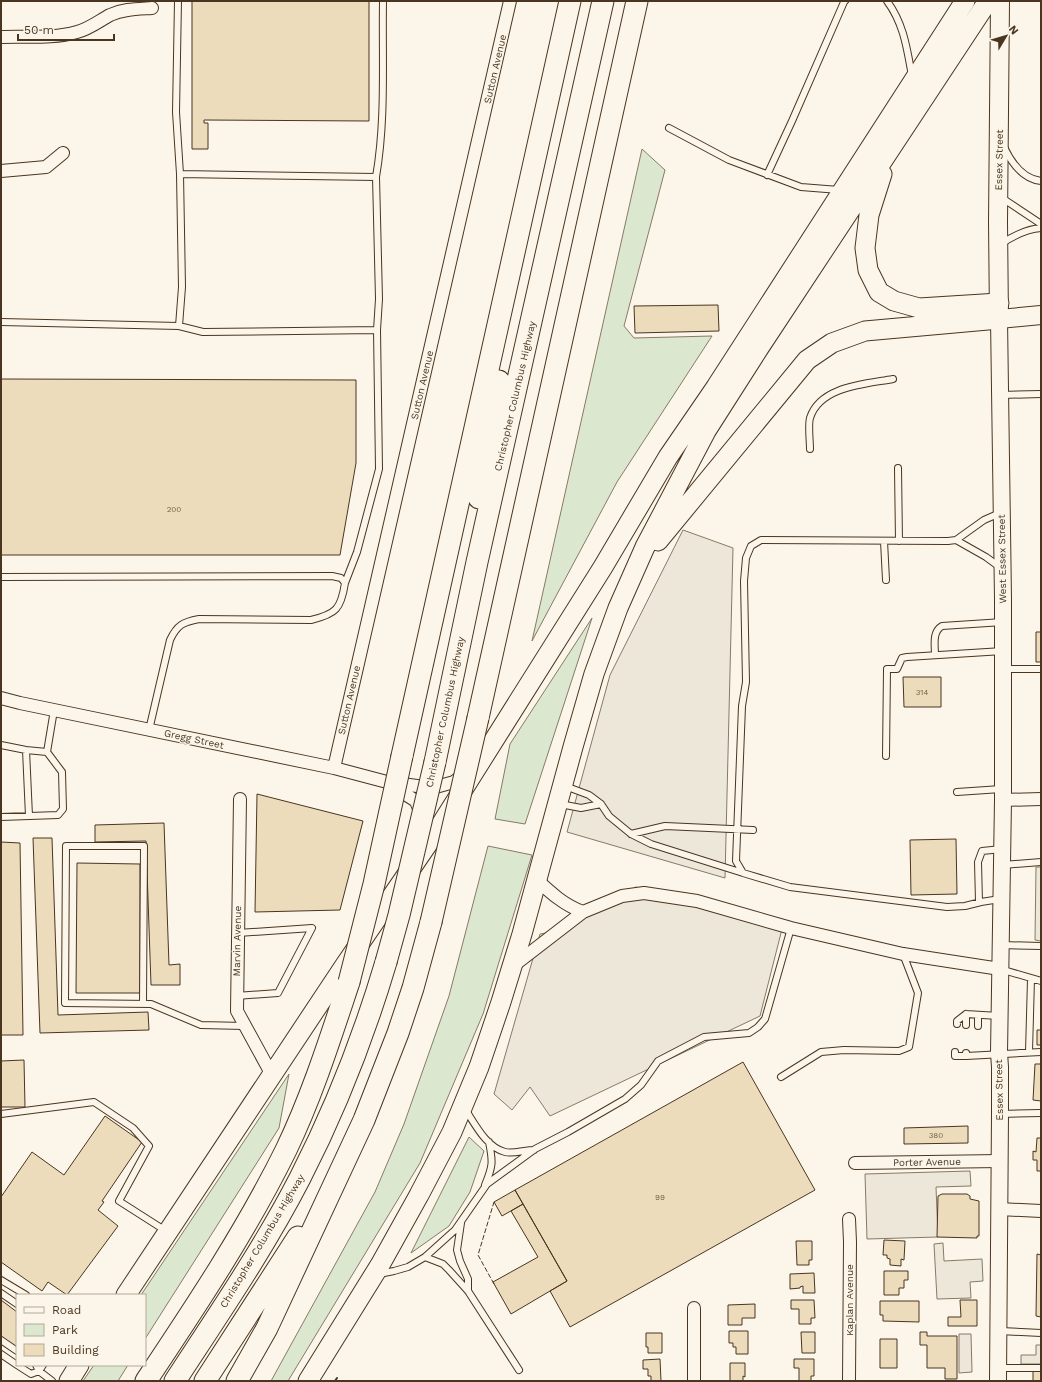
<svg xmlns="http://www.w3.org/2000/svg" width="1042" height="1382" font-family="'Work Sans',sans-serif">
<style>
.green{fill:#dce7d0;stroke:#887966}
.parking{fill:#ede7d9;stroke:#887966}
.building{fill:#ecdcbc;stroke:#4a3520}
.lines{fill:none;stroke-linecap:round;stroke-linejoin:round}
.service-casing{stroke:#4a3520;stroke-width:8}
.minor-casing{stroke:#4a3520;stroke-width:14}
.secondary-casing{stroke:#4a3520;stroke-width:18}
.primary-casing{stroke:#4a3520;stroke-width:20}
.trunk-casing{stroke:#4a3520;stroke-width:21}
.motorway-casing{stroke:#4a3520;stroke-width:23}
.service{stroke:#fbf6e9;stroke-width:6}
.minor{stroke:#fbf6e9;stroke-width:12}
.secondary{stroke:#fbf6e9;stroke-width:16}
.primary{stroke:#fbf6e9;stroke-width:18}
.trunk{stroke:#fbf6e9;stroke-width:19}
.motorway{stroke:#fbf6e9;stroke-width:21}
.motorway-bridge-casing{stroke:#4a3520;stroke-width:23;stroke-linecap:butt}
.motorway-bridge{stroke:#fbf6e9;stroke-width:21}
.fence{stroke:#4a3520;stroke-width:1;stroke-dasharray:5 2;stroke-linecap:butt}
.wall{stroke:#4a3520;stroke-width:2}
.labels{text-anchor:middle;dominant-baseline:central;stroke-width:3;stroke-linejoin:round;paint-order:stroke}
.number-label{font-size:8px;fill:#725f47}
.street-label{font-size:10px;fill:#4a3520;stroke:#fbf6e9}
</style>
<rect width="100%" height="100%" fill="#fbf6e9"/>
<path class="green" d="M642,149l23,21 -41,156 10,12 78,-2 -95,146 -85,159z
M592,618l-67,206 -30,-5 15,-75z
M488,846l44,9 -49,159 -63,149 -132,218h-17l104,-189 29,-68 45,-128z
M289,1074l-10,54 -134,211v-44h-4z
M469,1137l15,14 -14,41 -21,34 -38,27z
M94,1365h34l-10,16h-35z"/>
<path class="parking" d="M683,530l50,18 -8,330 -158,-46 43,-157z
M1036,867h5v74l-6,-1z
M636,887l146,42 -22,87 -210,100 -20,-29 -18,23 -18,-16 46,-160 12,-2z
M970,1171l1,15 -35,1 2,50 -71,2 -2,-65z
M943,1243l1,18 38,-2 1,22 -13,1 1,16 -34,1 -3,-55z
M959,1334h12l1,38 -13,1z
M1036,1345h5v19h-20v-9h15z"/>
<path class="building" d="M192,1h177v120l-165,-1v3h4v26h-16z
M718,305l1,26 -84,2 -1,-27z
M1,379l355,1v83l-16,92h-339z
M1036,632h5v30h-5z
M903,677h38v30h-37z
M257,794l106,27 -23,89 -85,2z
M164,823l5,142 11,-1v21h-29l-5,-144 -51,1v-17z
M33,838h19l6,177 90,-3 1,18 -109,3z
M956,839l1,55 -46,1 -1,-55z
M1,842l19,1 3,192h-22z
M77,863l63,1v129h-64z
M1037,1030h4v15h-4z
M24,1060l1,47h-24v-46z
M743,1062l72,128 -245,137 -20,-36 17,-10 -52,-91z
M1035,1064h6v37l-8,-1z
M105,1116l37,26 -40,59 2,1 -6,8 20,16 -51,69 -19,-13 -6,9 -41,-29v-65l31,-45 32,23z
M968,1126v17l-64,1v-16z
M1037,1138h4v33h-4v-11h-4v-9l3,1z
M515,1190l8,14 -21,12 -8,-14z
M942,1194h25l3,2v3l9,2v35h-2v2l-40,-1 1,-41z
M523,1204l44,77 -56,33 -18,-32 45,-25 -27,-46z
M884,1240l21,1 -1,19 -3,-1v7l-11,-1v-6l-3,-1v-3h-4z
M796,1241h16v19h-3v5h-12z
M1037,1254l4,1v62l-5,-1z
M884,1271h24v9h-4v8h-5v7h-15z
M814,1273l1,20h-12v-7l-3,1v1l-10,1v-15z
M1,1300l16,12v37l-16,-12z
M791,1300h23l1,18h-4v6h-12v-15h-8z
M960,1300h17v26h-29v-9h13z
M880,1301h39v21l-36,-1v-6h-3z
M755,1304v14h-13v7h-14v-20z
M729,1331h19v23h-12v-7h-3v-4h-4z
M801,1332h14v21h-13z
M920,1332h7v4h30v43h-12v-11h-18v-23h-7z
M646,1333h16v20h-14v-6h-2z
M880,1339h17v29h-17z
M660,1359l1,22h-10v-5h-3v-7h-5v-9z
M794,1359h20v17h-3v5h-12v-13h-5z
M730,1363h15v14l-2,-1v5h-13z
M1033,1371h8v10h-8z"/>
<g class="lines">
<g class="service-casing">
<path id="service" d="M178,1l-2,111 4,62
M887,1c17,23 20,48 25,75
M669,128l60,32 72,27 38,3
M1004,147c7,15 19,32 37,34
M767,175l25,-54 52,-119 1,-1
M376,177c10,-58 6,-117 7,-176
M1002,196l3,4 36,24
M1001,244c12,-8 25,-15 40,-16
M1,322l178,4 24,6 174,-2
M179,326l3,-39 -2,-113 196,3 3,122 -2,31 2,139 -22,83 -12,31
M1001,395l40,-1
M810,449c0,-8 -2,-24 0,-31 10,-32 56,-34 83,-39
M898,468l1,73
M1000,513l-16,7 -28,20 -8,1 -187,-1 -10,6 -5,12 -2,23 2,101 -4,24 -6,155 7,12 47,14 157,20 18,-1 16,-4 19,-3
M956,540l30,17 15,11
M884,541l2,39
M1,577l331,-1 9,2 4,5c-4,26 -9,31 -34,37l-112,-1c-16,3 -22,6 -29,21l-21,90
M935,655c0,-10 -3,-23 7,-29l61,-4
M1004,669h37
M1,745l25,5 21,2
M26,750l3,66
M886,756l1,-87h10l5,-11 5,-1 96,-6
M565,786l24,9 12,9 8,12 22,18 20,10 92,29
M957,792l44,-3
M560,804l21,4 20,-4
M1,817l57,-2 5,-6 -1,-37 -15,-20 7,-42
M631,834l34,-8 88,4
M1003,865l38,-3
M979,902l-1,-40 4,-11 20,-2
M1001,945l40,1
M1000,969l41,12
M236,996l42,-3 34,-65 -74,5
M143,1004l1,-158h-78l-1,157 86,1 50,21 43,1
M978,1015v11
M957,1024v-3l9,-7
M966,1025v-11l33,2
M955,1052v4h11
M1029,1052l2,-73
M966,1053v3l75,-4
M781,1077l40,-25 23,-2 55,1 10,-4 9,-54 -15,-39
M465,1109c10,15 21,38 40,43 8,2 20,-2 29,-2
M1,1114l93,-12 39,26 16,18 -30,55 47,30
M1000,1114l41,-1
M485,1185c8,-19 8,-23 4,-43
M461,1223l-4,27 3,11 8,18v12
M425,1257l18,7 6,6 19,21 51,79
M379,1274l15,-3 14,-4 17,-10 30,-27 32,-46 48,-35 33,-17 57,-33 16,-14 17,-24 46,-24 45,-4 9,-6 7,-8 26,-91
M1,1280l25,15
M1,1293l16,11
M1000,1331l41,2
M1,1340l16,11
M1,1354l16,11
M17,1365l14,9 8,-3 4,-6
M36,1365l3,6 13,10
M999,1368h42"/>
</g>
<g class="minor-casing">
<path id="minor" d="M1,37c25,-1 52,2 76,-5 12,-3 22,-11 33,-17 13,-6 27,-6 42,-7
M1,171l45,-4 17,-14
M1,698l19,5 314,65 53,14 45,6 22,-6 10,-8
M334,768l176,-767
M391,785l25,16 5,13
M240,799l-3,212 35,64
M1003,800l38,-1
M537,880c14,13 27,25 46,32
M513,966l70,-54 39,-16 22,-3 53,8 94,27 112,26 97,15
M855,1163l145,-2
M999,1209l42,2
M849,1219l1,23 -1,139
M694,1308v73"/>
</g>
<g class="secondary-casing">
<path id="secondary" d="M998,1381l2,-267v-47l-1,-14 4,-253v-201l-4,-280"/>
</g>
<g class="primary-casing">
<path id="primary" d="M1000,1l-2,221 1,97 42,-4"/>
</g>
<g class="trunk-casing">
<path id="trunk" d="M882,174l-13,41 -4,33 3,22 11,22 15,9 25,7 80,-5
M658,541l149,-181 25,-17 33,-12 134,-12
M126,1295l219,-330 95,-139 163,-259 65,-110 48,-70 249,-386
M69,1381l10,-16
M308,1381l72,-116 39,-70 33,-63 27,-65 22,-65 21,-68 51,-187 21,-73 24,-66 27,-61 61,-116 53,-83 229,-347"/>
</g>
<g class="motorway-casing">
<path id="motorway" d="M479,498l20,-117
M478,718l159,-717
M402,756l168,-755
M435,762l42,-200 126,-561
M146,1381c50,-75 100,-150 140,-231 26,-54 44,-111 63,-168
M175,1381c43,-66 89,-133 125,-203 36,-70 64,-142 86,-216
M205,1381l93,-144
M237,1381l30,-53 97,-208 34,-87 15,-45 18,-66"/>
</g>
<use href="#service" class="service"/>
<use href="#minor" class="minor"/>
<use href="#secondary" class="secondary"/>
<use href="#primary" class="primary"/>
<use href="#trunk" class="trunk"/>
<use href="#motorway" class="motorway"/>
<g class="motorway-bridge-casing">
<path id="motorway-bridge" d="M431,922l47,-204
M386,962l13,-47 36,-153
M349,982l25,-98 28,-128"/>
</g>
<use href="#motorway-bridge" class="motorway-bridge"/>
<path class="fence" d="M494,1284l-16,-29 16,-53 2,-1"/>
<path class="wall" d="M335,1381l2,-3"/>
</g>
<g class="labels">
<g class="number-label">
<text x="174" y="509">200</text>
<text x="922" y="692">314</text>
<text x="936" y="1135">380</text>
<text x="660" y="1197">99</text>
</g>
<g class="street-label">
<text transform="translate(495 69) rotate(-77)">Sutton Avenue</text>
<text transform="translate(999 160) rotate(-89)">Essex Street</text>
<text transform="translate(422 385) rotate(-77)">Sutton Avenue</text>
<text transform="translate(515 396) rotate(-77)">Christopher Columbus Highway</text>
<text transform="translate(1002 559) rotate(-91)">West Essex Street</text>
<text transform="translate(349 700) rotate(-77)">Sutton Avenue</text>
<text transform="translate(445 712) rotate(-78)">Christopher Columbus Highway</text>
<text transform="translate(194 739) rotate(12)">Gregg Street</text>
<text transform="translate(237 941) rotate(-89)">Marvin Avenue</text>
<text transform="translate(999 1090) rotate(-91)">Essex Street</text>
<text transform="translate(927 1162) rotate(-1)">Porter Avenue</text>
<text transform="translate(262 1241) rotate(-59)">Christopher Columbus Highway</text>
<text transform="translate(849 1300) rotate(-90)">Kaplan Avenue</text>
</g>
</g>
<rect width="1042" height="1382" fill="none" stroke="#4a3520" stroke-width="4"/>
<rect x="16" y="1294" width="130" height="72" fill="#fbf6e9" stroke="#b4a999"/>
<rect x="24" y="1307" width="20" height="6" fill="#fbf6e9" stroke="#b4a999"/>
<text x="52" y="1314" font-size="12" fill="#4a3520">Road</text>
<rect x="24" y="1324" width="20" height="12" fill="#dce7d0" stroke="#b4a999"/>
<text x="52" y="1334" font-size="12" fill="#4a3520">Park</text>
<rect x="24" y="1344" width="20" height="12" fill="#ecdcbc" stroke="#b4a999"/>
<text x="52" y="1354" font-size="12" fill="#4a3520">Building</text>
<g transform="translate(1006 36) rotate(52)" stroke="#fbf6e9" stroke-width="3" paint-order="stroke">
<path d="M0-3L7 15L0 10L-7 15Z" fill="#4a3520"/>
<text y="-6" font-size="11" font-weight="bold" text-anchor="middle" fill="#4a3520">N</text>
</g>
<path d="M18 34v6h96v-6" fill="none" stroke="#4a3520" stroke-width="2"/>
<text x="24" y="34" font-size="12" fill="#4a3520" stroke="#fbf6e9" stroke-width="3" paint-order="stroke">50 m</text>
</svg>
